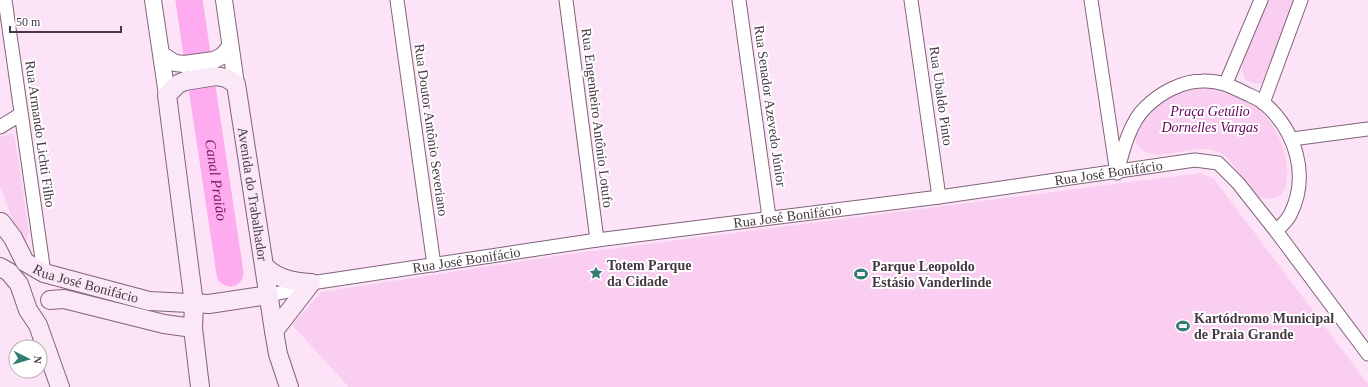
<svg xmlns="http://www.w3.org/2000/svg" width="1368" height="387" font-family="Georgia,serif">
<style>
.green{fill:#facef1}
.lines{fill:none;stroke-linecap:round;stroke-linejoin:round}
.river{stroke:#ffabef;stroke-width:27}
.minor-casing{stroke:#80637a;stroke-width:15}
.tertiary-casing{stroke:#80637a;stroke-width:18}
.secondary-casing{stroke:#80637a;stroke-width:20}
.minor{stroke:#fff;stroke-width:13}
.tertiary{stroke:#fff;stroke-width:16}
.secondary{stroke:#fae8f6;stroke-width:18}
.labels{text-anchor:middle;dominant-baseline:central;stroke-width:4;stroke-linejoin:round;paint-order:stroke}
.street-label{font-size:14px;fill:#453842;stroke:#fff}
.park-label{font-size:14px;font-style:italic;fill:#67005d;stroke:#fff}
.poi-label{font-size:14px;font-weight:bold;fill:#453842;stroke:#fff;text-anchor:start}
.water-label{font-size:15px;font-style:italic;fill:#79196d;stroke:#fff}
</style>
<rect width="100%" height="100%" fill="#fde3f7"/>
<path class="green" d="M1269,0h29l-34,82 -8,2 -11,-4 -3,-11v-6z
M1201,88c22,1 45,6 60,23 8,9 16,20 20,31 5,14 14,52 -7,56 -27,6 -32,-28 -49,-42 -25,-20 -66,11 -85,-8 -16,-16 14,-45 29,-52 10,-4 21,-6 32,-8z
M12,133l3,5 14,95 -3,9 -6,-2 -20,-54v-49z
M1200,173l14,6 154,205v3h-1019l-57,-62 29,-33 241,-37z"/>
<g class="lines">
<g class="river">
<path d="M189,0l8,54"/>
<path id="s1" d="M202,87l28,186"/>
</g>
<g class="minor-casing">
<g id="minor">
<path d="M5,0l39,273"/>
<path d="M397,0l37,265"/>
<path d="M566,0l31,240"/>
<path d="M739,0l30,217"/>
<path d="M911,0l28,197"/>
<path d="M1091,0l25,167"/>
<path d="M1226,83l35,-83"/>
<path d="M1263,103l38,-103"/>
<path d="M0,127l21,-13"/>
<path d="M1292,139l76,-10"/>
<path d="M1117,173c5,-20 13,-52 29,-66 14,-14 36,-26 56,-26 17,-1 29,5 43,12 6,3 14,6 19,10 32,28 46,73 26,112 -3,6 -9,11 -14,16"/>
<path id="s2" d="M269,295l25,-5 17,-7 286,-43 342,-43 256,-37 23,3 20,20 38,48 92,123"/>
</g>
</g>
<g class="tertiary-casing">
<path id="tertiary" d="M153,0l14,95
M224,0l12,84
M161,54l14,9 9,1 30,-4 8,-4 8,-9"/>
</g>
<g class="secondary-casing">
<g id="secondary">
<path id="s3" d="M1,222l12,16 12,24 19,11 105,28 60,3 60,-9"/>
<path d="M0,267l9,5 10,12 9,26 10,15 22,62"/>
<path d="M265,267c14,12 27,15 46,16"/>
<path d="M50,300l14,-1 100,25 29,4"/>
<path d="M274,331l37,-48"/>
<path id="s4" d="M200,387l-7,-59 1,-24 -27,-209 11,-11 7,-3 31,-5 10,2 10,6 38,247 4,23 11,33"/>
</g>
</g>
<use href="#minor" class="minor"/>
<use href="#tertiary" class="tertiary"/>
<use href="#secondary" class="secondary"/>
</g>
<defs>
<g id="sight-bare" transform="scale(1.08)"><path d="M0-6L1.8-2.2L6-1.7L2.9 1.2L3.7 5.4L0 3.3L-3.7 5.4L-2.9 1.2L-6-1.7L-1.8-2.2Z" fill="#347b71" stroke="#fff" stroke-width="2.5" paint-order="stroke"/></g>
<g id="stadium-bare" transform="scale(1.08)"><path d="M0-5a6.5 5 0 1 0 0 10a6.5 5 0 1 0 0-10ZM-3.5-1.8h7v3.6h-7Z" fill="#347b71" stroke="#fff" stroke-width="2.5" paint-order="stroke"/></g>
</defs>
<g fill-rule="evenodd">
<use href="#sight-bare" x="596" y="273"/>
<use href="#stadium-bare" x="861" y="274"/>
<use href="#stadium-bare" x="1183" y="326"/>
</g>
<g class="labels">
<g class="street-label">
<text transform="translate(941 96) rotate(82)">Rua Ubaldo Pinto</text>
<text transform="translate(770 106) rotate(82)">Rua Senador Azevedo Júnior</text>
<text transform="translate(597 118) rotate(83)">Rua Engenheiro Antônio Lotufo</text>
<text transform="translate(431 130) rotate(82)">Rua Doutor Antônio Severiano</text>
<text transform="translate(40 134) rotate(82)">Rua Armando Lichti Filho</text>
<text stroke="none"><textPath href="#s2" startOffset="849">Rua José Bonifácio</textPath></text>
<text stroke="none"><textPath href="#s4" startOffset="482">Avenida do Trabalhador</textPath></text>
<text stroke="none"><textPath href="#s2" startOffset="525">Rua José Bonifácio</textPath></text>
<text stroke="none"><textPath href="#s2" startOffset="201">Rua José Bonifácio</textPath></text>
<text stroke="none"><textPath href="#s3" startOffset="112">Rua José Bonifácio</textPath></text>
</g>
<g class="park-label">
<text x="1210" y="111">Praça Getúlio<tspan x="1210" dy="16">Dornelles Vargas</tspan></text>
</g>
<g class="poi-label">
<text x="607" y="265">Totem Parque<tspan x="607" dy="16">da Cidade</tspan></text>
<text x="872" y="266">Parque Leopoldo<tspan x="872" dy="16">Estásio Vanderlinde</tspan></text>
<text x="1194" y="318">Kartódromo Municipal<tspan x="1194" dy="16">de Praia Grande</tspan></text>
</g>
<g class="water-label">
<text stroke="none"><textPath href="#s1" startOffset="94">Canal Praião</textPath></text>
</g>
</g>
<g transform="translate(28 359) rotate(95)"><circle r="19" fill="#ffffff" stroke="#b5afb3"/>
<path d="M0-3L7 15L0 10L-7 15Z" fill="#347b71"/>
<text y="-6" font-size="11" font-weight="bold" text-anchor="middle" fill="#453842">N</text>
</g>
<path d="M10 26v6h111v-6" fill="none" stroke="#453842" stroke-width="2"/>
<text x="16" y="26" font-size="12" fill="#453842" stroke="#ffffff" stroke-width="3" paint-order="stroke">50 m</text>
</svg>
